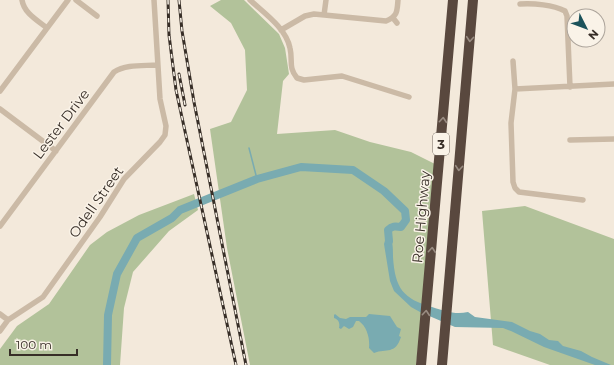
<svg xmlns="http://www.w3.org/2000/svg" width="614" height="365" font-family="Montserrat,sans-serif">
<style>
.green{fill:#b2c29a}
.water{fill:#79abb1}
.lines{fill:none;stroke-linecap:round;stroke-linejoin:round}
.stream{stroke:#79abb1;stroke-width:1.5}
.river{stroke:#79abb1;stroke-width:8}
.minor{stroke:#cbbaa6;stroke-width:5.5}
.motorway{stroke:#59483e;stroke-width:10}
.rail-casing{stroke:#372e27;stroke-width:3}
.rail{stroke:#faf3e8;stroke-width:1.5;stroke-dasharray:4.5;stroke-linecap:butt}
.oneway{stroke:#998c82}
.labels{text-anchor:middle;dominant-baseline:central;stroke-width:3;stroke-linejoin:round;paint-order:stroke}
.shield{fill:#faf3e8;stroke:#726961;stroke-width:1}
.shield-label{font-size:13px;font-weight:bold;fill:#372e27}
.street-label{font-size:14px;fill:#372e27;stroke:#faf3e8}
</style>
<rect width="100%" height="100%" fill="#f3e9db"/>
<path class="green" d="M221,0h23l35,34 6,14 4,26 -6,7 -6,53 58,-4 35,12 41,10 24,12 -13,153 -6,48h-166l-23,-117 -17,-119 21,-7 16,-32 -2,-40 -14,-27 -21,-17z
M194,194l4,16 -29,21 -36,41 -9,36 -4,57h-120v-16l17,-23 32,-22 41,-59 17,-13 32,-17z
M525,206l89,33v126h-64l-57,-20 -11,-134z"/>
<path class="water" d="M388,230c5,9 5,18 5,27 2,31 10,42 39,50 13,4 23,8 36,5l7,5 37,5 18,9 10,3 9,6 9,1 5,5 18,5 11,6 19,8h-16l-51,-18 -33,-16 -8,-3 -48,-1 -35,-15 -9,-5 -17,-16 -4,-10 -6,-37z
M335,314l5,4 6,1 4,-2h16l3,-3 21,2 7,11 4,2 -2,7 2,1c-6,18 -14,11 -27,16l-5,-5c1,-10 -2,-21 -10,-27h-3l-3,6 -4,2 -5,-3 -3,3 -2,-1c1,-5 0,-8 -5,-10v-3z"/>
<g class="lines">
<path class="stream" d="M249,148l8,31"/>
<path class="river" d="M107,365l1,-50 9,-41 20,-36 35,-20 8,-8 77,-31 44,-12 52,3 31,21 21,20 1,9 -5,7c-6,-1 -9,-1 -13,3l1,11"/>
<path class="minor" d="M22,0c2,13 15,20 25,28
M76,0l21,16
M250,0c14,13 36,28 40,48 3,13 -2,19 7,30l7,2 38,-4 67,21
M520,4c14,-1 33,1 45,7l2,5 3,71
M324,15l2,-15
M393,18l4,5
M281,30l24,-14 9,-2 72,7c12,-5 11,-10 12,-21
M513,61l2,28 -4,34 2,59 2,6 4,4 64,8
M515,89l99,-5
M0,91l68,-91
M0,109l56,42
M570,140l44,-1
M0,226l114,-154c12,-8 29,-6 43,-7
M0,314l8,6 35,-23 57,-80 24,-38 36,-37 5,-7 1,-9 -6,-27 -6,-99
M0,331l8,-11"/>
<path class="motorway" d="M421,365l32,-365
M442,365l31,-365"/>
<g class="rail-casing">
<path id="rail" d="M168,0l1,35 7,55 60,275
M179,0l3,31 12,71 52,263
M179,74l6,31"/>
</g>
<use href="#rail" class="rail"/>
</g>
<defs><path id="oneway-chevron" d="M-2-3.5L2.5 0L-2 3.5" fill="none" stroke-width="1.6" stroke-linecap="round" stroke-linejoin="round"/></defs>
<g class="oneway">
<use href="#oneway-chevron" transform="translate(470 39) rotate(95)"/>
<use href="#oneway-chevron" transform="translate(443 120) rotate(-85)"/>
<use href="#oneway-chevron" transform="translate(459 168) rotate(95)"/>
<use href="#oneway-chevron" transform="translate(432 250) rotate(-85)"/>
<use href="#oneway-chevron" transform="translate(426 313) rotate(-85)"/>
</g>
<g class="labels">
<rect class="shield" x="433" y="133" width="16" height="22" rx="3"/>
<g class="shield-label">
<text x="441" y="144">3</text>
</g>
<g class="street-label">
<text transform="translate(61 124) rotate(-53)">Lester Drive</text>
<text transform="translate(96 202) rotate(-55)">Odell Street</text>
<text transform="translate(421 217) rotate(-85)">Roe Highway</text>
</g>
</g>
<g transform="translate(586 28) rotate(132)"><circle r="19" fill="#faf3e8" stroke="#aca49b"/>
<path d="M0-3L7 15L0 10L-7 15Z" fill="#1b525a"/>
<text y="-6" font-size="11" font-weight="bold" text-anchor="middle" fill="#372e27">N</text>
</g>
<path d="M10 349v6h67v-6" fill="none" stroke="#372e27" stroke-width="2"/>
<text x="16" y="349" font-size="12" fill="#372e27" stroke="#faf3e8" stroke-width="3" paint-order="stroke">100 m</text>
</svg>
